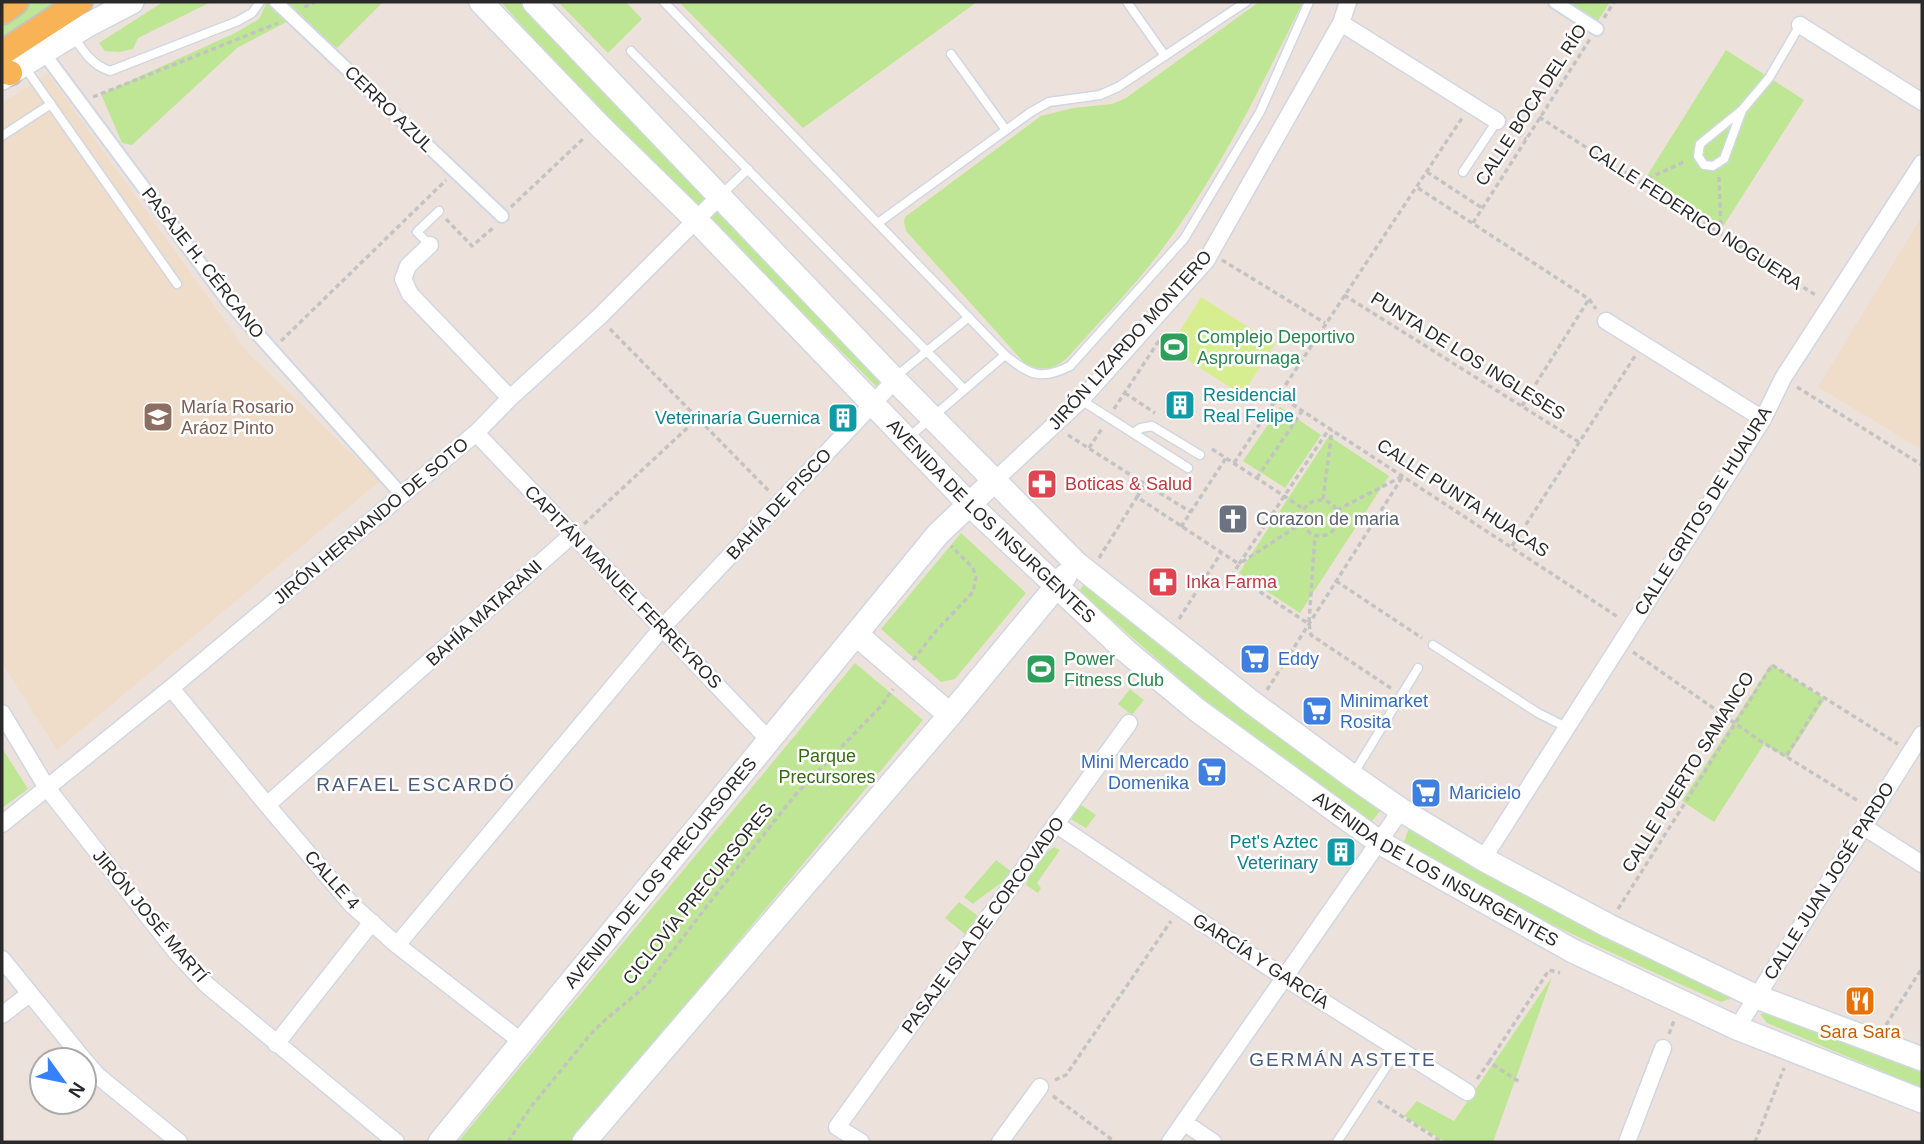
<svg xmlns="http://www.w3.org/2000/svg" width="1924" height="1144" font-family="Helvetica,sans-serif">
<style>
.education{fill:#efdcc9}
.green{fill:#bfe694}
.pitch{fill:#d7ee90}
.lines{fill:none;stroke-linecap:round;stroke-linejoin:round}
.service-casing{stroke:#d0d7e3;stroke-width:11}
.pedestrian-casing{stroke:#d0d7e3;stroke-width:16}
.minor-casing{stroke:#d0d7e3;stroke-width:19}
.secondary-casing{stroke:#d0d7e3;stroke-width:26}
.primary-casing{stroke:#c3c3c3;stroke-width:28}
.path{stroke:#c3c3c3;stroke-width:3.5;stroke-dasharray:5 3.5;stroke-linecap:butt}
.service{stroke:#fff;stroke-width:8}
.pedestrian{stroke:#fff;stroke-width:12}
.minor{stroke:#fff;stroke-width:16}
.secondary{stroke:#fff;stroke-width:23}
.primary{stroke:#f7b356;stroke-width:24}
.labels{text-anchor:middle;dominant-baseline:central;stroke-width:5;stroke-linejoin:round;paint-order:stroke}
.street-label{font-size:18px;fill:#2a2a2a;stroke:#fff}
.leisure-label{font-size:18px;fill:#27864d;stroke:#fff;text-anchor:start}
.culture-label{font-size:18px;fill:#0d838f;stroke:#fff;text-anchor:end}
.education-label{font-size:18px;fill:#785e54;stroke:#fff;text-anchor:start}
.health-label{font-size:18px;fill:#be3a42;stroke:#fff;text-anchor:start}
.worship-label{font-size:18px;fill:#5b616d;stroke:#fff;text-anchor:start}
.shop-label{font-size:18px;fill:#366cbe;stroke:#fff;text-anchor:start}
.park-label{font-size:18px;fill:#376a16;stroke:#fff}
.food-label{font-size:18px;fill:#c56008;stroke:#fff}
.neighbourhood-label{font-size:19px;letter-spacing:2px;fill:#485b7c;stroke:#fff}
</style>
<rect width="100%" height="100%" fill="#ede2db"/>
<path class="education" d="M48,74l200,279 132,128 -323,269 -55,-87v-560z
M1922,216v234l-104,-63z"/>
<path class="green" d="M28,2h31l-57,38v-21z
M163,2h48l-73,36 -5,11 -14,3 -14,-1 -6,-8z
M267,2h116l-46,46 -43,-30 -57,30 -105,97 -10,-2 -21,-49 134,-61 24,-14z
M501,2h22l46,54 314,323 -6,8 -61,-61 -22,-15 -224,-231z
M558,2h68l16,17 -34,34z
M679,2h298l-174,126z
M1259,2h44c-43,86 -85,174 -143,250 -28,37 -61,70 -92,105 -13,12 -25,15 -42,8l-120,-134 -2,-9 1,-5 136,-101 32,-8 39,-4 14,-6z
M1563,2h47l-14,22z
M1726,50l78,50 -82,128 -77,-49z
M1280,407l41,28 -36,53 -42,-27z
M1329,436l60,40 -89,137 -61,-40z
M961,533l65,60 -71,86 -14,3 -60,-53z
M1086,582l296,227 -11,13 -43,-28 -122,-92 -127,-111z
M855,663l68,57 -352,422h-113z
M1771,664l54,35 -38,59 -23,-14 -50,78 -32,-21z
M1130,689l14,11 -12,15 -14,-11z
M2,748l26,41 -26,19z
M1080,804l16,11 -10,13 -17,-10z
M1409,828l169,93 155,77 -12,4c-110,-48 -214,-98 -319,-155z
M1054,847l6,3 -23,33 4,5 -3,5 -12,-8c5,-16 15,-29 28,-38z
M996,860l16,12c-11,14 -26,20 -39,32l-9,-7z
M959,902l19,14 -13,18 -20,-16z
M1552,977l-59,165h-48l-41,-26 13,-15 37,20z
M1771,1012l151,56v20l-155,-65 -7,-9z"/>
<path class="pitch" d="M1201,297l74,47 -33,51 -73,-47z"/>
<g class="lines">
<g class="service-casing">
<path id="service" d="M664,2l341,353c24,20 36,26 65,11l114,-127 76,-127 49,-110
M1127,2l38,54
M74,37c10,15 18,28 36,34l128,-50 14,-8 8,-11
M631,51l333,338
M951,54l55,76
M24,66l153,218
M1742,110l-18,49 -11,7 -9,-1 -6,-9 2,-12z
M1742,110l27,-32 31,-53
M2,136l49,-32
M1463,172l34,-51
M722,194l26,-25
M878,223l153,-111 18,-10 51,-7 18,-8 128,-85
M430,245l-13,-13 22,-21
M895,377l74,-60
M1081,400l107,68
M1133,433l8,-5 11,-2 48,29
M909,437l96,-82
M1433,645l105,68 30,15
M1354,773l64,-105
M1337,1142l61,-93"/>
</g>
<g class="pedestrian-casing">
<path id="pedestrian" d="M276,2l226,214
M1555,2l42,27
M43,52l185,249 174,194"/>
</g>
<g class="minor-casing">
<path id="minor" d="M1341,23l156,98
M1800,25l122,77
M430,245l-22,21 -5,13 7,15 100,104
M1606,321l157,98
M476,433l293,307
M994,481l87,-81 125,-139 135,-238 7,-21
M171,688l96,117 85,100 45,40 125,97
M2,713l45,75 129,164 31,33 189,157
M267,805l306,-271
M2,824l169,-136 305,-255 34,-35 89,-81 121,-121
M1057,825l228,153 182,114
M1864,827l58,37
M1483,859l220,-345 60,-95 20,-41 139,-215
M397,945l265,-317 233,-248
M2,959l82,101
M2,1015l26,-20
M1737,1028l185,-294
M276,1044l96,-122
M84,1060l14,16 81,66
M1185,1123l28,19
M861,1142l-24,-15 292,-404
M1000,1142l40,-55
M1170,1142l231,-332
M1627,1142l36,-94"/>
</g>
<g class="secondary-casing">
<g id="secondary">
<path id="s1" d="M481,2l118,123 97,95 273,284 157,147 71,59 182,132 194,109 164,77 185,73"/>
<path d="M534,2l361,378 181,183 174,138 102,75 49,34 82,49 126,67 148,71 165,62"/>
<path d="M2,78l86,-53 44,-23"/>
<path d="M856,634l94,81"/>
<path id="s2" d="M440,1142l498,-608 56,-53"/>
<path d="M584,1142l366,-427 115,-139"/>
</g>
</g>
<g class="primary-casing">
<path id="primary" d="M2,12l14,-10
M2,53l78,-51
M2,71l8,2"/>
</g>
<path class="path" d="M304,7l12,-5
M1604,18l10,-16
M93,97l185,-74
M1539,117l278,179
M1510,129l16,10
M1427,172l55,36
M1719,177l2,56
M1640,182l46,-21
M1418,188l171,111 7,10
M511,207l73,-69
M446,219l26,27 22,-19
M1473,223l117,-184
M1222,260l103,63
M1344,295l235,147
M610,329l159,162
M281,341l165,-161
M1797,387l125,78
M1125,393l30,20
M1278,395l340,222
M1522,406l67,-107
M1114,409l48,-73
M1068,435l77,49 -8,13 102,67 -6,10 76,50 2,11 81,54
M1089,448l14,-21
M1212,449l92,60
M1234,463l228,-345
M1257,478l45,-67
M1145,484l46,28
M1323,499l9,-69
M1302 518a18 18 0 1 1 36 0a18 18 0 1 1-36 0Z
M1337,510l64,-33
M584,524l114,-106
M1181,527l45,-69
M1512,546l123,-190
M1099,558l38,-61
M1242,562l60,-39
M1239,564l90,-135
M1336,581l86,57
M1179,619l42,-66
M1309,622l6,-86
M1633,652l126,88 101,62
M913,660l23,-29 37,-39 3,-15 -3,-9 -22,-22
M1267,690l136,-214
M1787,755l36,-58
M1618,909l154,-244 126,79
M1886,1025l36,-57
M1669,1034l6,-16
M1489,1062l60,-92 11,3
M1477,1079l12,-17 32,21
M1055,1080l11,-5 105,-154
M1053,1096l62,46
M1378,1101l64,41
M508,1142l22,-34 60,-73 15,-15 42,-35 63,-83 86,-108 86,-89 11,-16
M1755,1142l29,-74"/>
<use href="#service" class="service"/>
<use href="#pedestrian" class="pedestrian"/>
<use href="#minor" class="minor"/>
<use href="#secondary" class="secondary"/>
<use href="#primary" class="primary"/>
</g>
<defs>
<g id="stadium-square" transform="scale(1.575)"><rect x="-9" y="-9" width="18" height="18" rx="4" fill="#2e9e5b" stroke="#fff"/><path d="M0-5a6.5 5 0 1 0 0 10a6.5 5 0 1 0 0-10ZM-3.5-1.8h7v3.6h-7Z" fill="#fff"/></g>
<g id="building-square" transform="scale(1.575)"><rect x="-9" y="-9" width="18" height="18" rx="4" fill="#0f9aa8" stroke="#fff"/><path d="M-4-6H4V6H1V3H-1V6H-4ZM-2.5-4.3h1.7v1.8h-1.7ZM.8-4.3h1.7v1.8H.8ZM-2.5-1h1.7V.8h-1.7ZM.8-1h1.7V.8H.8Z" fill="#fff"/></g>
<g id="school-square" transform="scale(1.575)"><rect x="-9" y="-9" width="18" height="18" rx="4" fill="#8d6e63" stroke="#fff"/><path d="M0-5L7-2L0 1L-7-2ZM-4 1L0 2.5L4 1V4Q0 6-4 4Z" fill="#fff"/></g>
<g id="pharmacy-square" transform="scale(1.575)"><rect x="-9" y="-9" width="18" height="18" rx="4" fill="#e0444e" stroke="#fff"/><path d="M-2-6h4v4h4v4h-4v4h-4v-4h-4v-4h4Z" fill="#fff"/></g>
<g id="church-square" transform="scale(1.575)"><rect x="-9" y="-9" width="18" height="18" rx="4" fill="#6b7280" stroke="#fff"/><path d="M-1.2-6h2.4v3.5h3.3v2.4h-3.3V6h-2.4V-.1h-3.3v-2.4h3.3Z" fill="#fff"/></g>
<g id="supermarket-square" transform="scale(1.575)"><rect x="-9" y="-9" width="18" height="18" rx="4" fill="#3f7fe0" stroke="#fff"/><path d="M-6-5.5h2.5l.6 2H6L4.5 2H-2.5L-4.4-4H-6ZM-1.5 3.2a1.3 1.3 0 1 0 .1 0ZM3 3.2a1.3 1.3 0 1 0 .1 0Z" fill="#fff"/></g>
<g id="restaurant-square" transform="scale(1.575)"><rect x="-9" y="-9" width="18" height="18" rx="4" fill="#e8710a" stroke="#fff"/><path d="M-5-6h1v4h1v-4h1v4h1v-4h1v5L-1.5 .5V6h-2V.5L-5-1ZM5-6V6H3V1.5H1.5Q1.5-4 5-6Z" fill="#fff"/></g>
</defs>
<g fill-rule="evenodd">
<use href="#stadium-square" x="1174" y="347"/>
<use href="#building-square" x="1180" y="405"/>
<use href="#school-square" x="158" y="417"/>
<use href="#building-square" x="843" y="418"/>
<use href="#pharmacy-square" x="1042" y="484"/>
<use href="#church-square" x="1233" y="519"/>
<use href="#pharmacy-square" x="1163" y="582"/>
<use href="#supermarket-square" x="1255" y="659"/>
<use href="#stadium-square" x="1041" y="669"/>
<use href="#supermarket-square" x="1317" y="711"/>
<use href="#supermarket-square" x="1212" y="772"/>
<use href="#supermarket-square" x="1426" y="793"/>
<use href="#building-square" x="1341" y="852"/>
<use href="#restaurant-square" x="1860" y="1001"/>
</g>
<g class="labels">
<g class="street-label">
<text transform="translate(1531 105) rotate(-57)">CALLE BOCA DEL RÍO</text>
<text transform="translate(389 109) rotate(44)">CERRO AZUL</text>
<text transform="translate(1695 217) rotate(33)">CALLE FEDERICO NOGUERA</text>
<text transform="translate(203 263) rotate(52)">PASAJE H. CÉRCANO</text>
<text transform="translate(1130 340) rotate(-48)">JIRÓN LIZARDO MONTERO</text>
<text transform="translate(1468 356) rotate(32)">PUNTA DE LOS INGLESES</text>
<text transform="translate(1463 498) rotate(33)">CALLE PUNTA HUACAS</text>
<text transform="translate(779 504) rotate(-47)">BAHÍA DE PISCO</text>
<text transform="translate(1703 511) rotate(-58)">CALLE GRITOS DE HUAURA</text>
<text transform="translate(371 521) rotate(-40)">JIRÓN HERNANDO DE SOTO</text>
<text stroke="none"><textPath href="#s1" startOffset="728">AVENIDA DE LOS INSURGENTES</textPath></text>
<text transform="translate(623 587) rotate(46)">CAPITÁN MANUEL FERREYROS</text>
<text transform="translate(484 613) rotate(-42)">BAHÍA MATARANI</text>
<text transform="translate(1688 772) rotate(-58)">CALLE PUERTO SAMANCO</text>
<text stroke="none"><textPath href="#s1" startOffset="1295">AVENIDA DE LOS INSURGENTES</textPath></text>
<text stroke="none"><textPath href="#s2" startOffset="348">AVENIDA DE LOS PRECURSORES</textPath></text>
<text transform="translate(332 880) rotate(48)">CALLE 4</text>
<text transform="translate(1829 881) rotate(-58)">CALLE JUAN JOSÉ PARDO</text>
<text transform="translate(698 894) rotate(-51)">CICLOVÍA PRECURSORES</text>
<text transform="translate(150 916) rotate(50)">JIRÓN JOSÉ MARTÍ</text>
<text transform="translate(983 925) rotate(-54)">PASAJE ISLA DE CORCOVADO</text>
<text transform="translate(1261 961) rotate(33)">GARCÍA Y GARCÍA</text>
</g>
<g class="leisure-label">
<text x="1197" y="337">Complejo Deportivo<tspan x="1197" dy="21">Asprournaga</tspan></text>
<text x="1064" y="659">Power<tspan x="1064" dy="21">Fitness Club</tspan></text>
</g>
<g class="culture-label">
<text x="1203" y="395" text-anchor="start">Residencial<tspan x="1203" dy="21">Real Felipe</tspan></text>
<text x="820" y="418">Veterinaría Guernica</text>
<text x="1318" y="842">Pet's Aztec<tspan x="1318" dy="21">Veterinary</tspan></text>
</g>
<g class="education-label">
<text x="181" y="407">María Rosario<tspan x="181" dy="21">Aráoz Pinto</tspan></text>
</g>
<g class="health-label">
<text x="1065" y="484">Boticas &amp; Salud</text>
<text x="1186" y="582">Inka Farma</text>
</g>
<g class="worship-label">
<text x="1256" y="519">Corazon de maria</text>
</g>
<g class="shop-label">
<text x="1278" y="659">Eddy</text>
<text x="1340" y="701">Minimarket<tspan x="1340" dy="21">Rosita</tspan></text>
<text x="1189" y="762" text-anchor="end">Mini Mercado<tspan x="1189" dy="21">Domenika</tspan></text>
<text x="1449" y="793">Maricielo</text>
</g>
<g class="park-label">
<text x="827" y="756">Parque<tspan x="827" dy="21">Precursores</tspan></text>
</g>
<g class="food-label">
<text x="1860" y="1032">Sara Sara</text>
</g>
<g class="neighbourhood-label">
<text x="416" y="784">RAFAEL ESCARDÓ</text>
<text x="1343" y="1059">GERMÁN ASTETE</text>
</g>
</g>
<rect width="1924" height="1144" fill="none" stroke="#2a2a2a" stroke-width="7"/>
<g transform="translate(63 1081) rotate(123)"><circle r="33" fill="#ffffff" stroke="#aaaaaa" stroke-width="2"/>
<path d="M0-5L12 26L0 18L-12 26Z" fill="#3581ff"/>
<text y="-10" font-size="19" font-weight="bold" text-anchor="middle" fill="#2a2a2a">N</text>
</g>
</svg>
